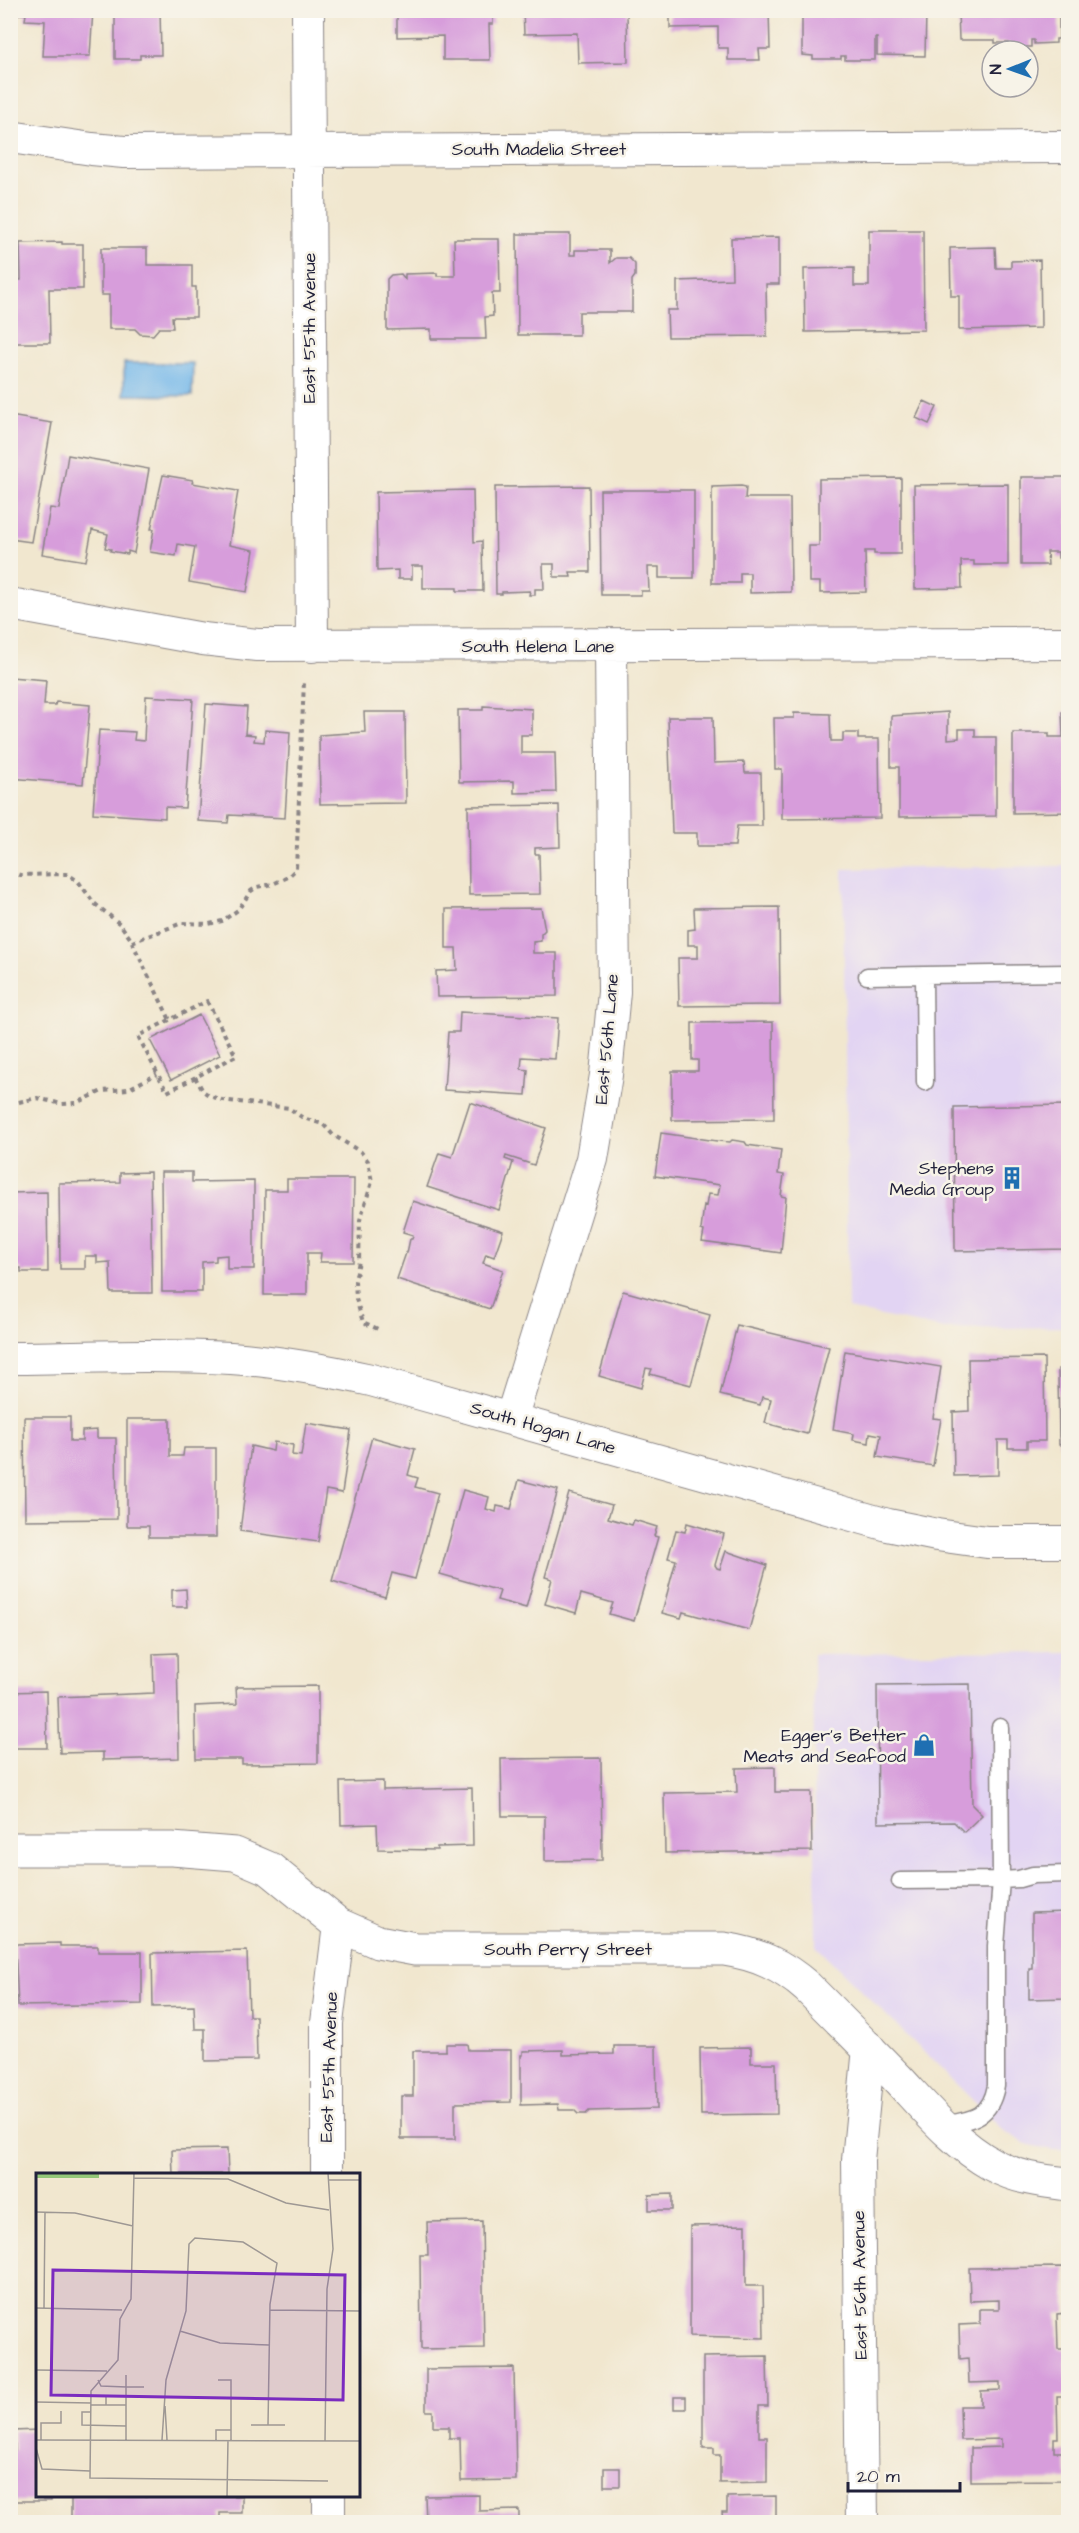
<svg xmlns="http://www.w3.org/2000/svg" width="1079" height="2533" font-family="'Architects Daughter',sans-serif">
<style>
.built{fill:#e2d4f3}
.water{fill:#74b8ea;stroke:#4b6d92;stroke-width:1.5}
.building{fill:#d79ddb}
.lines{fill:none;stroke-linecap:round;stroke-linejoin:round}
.service-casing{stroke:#8a8485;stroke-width:19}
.minor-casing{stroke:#8a8485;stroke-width:34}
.tertiary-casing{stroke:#8a8485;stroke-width:35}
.path{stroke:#8a8485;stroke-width:4;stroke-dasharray:4.5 4.5;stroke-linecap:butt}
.service{stroke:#fff;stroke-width:16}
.minor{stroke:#fff;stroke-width:32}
.tertiary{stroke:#fff;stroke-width:33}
.labels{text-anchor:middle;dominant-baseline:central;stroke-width:5;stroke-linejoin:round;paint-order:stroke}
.street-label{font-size:18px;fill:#22223b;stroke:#f7f3e8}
.poi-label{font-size:18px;fill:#22223b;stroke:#f7f3e8;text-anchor:end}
.inset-road{fill:none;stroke:#9e9894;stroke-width:1.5}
.view{fill:#7b2cbf;fill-opacity:0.15;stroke:#7b2cbf;stroke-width:3}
.inset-edge{fill:none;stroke:#22223b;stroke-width:3}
</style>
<rect width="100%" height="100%" fill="#f7f3e8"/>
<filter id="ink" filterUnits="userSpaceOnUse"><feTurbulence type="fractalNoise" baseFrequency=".0167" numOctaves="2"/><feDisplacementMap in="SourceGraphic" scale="12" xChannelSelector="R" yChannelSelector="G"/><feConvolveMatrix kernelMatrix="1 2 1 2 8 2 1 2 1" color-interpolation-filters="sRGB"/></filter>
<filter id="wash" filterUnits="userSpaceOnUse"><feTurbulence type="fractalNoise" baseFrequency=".008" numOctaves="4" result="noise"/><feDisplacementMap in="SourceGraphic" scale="24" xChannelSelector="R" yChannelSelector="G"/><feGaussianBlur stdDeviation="1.35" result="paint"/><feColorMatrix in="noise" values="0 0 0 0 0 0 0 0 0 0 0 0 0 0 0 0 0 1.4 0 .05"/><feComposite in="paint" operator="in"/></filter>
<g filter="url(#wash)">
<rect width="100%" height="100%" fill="#f1e7cf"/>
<path class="built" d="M1068,866v461l-124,2 -96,-20 -5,-440z
M1068,1652v498h-16l-26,-6 -23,-14 -187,-184 -3,-292z"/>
<path class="water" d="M124,363h69l-1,33 -68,-1z"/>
<g id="blocks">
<path class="building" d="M10,10h83l-3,46h-47l2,-35 -20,-1 1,-6h-16z
M115,10h45l1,45h-21v4h-25z
M397,10h96v14h-4l1,36h-47v-24l-46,1z
M523,10h104l1,52 -50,1 -1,-30 -53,1z
M670,10h99l1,39h-11l1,11h-32v-12h-10v-21l-48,1z
M802,10h110v3h14l-1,43 -48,-1v-17h-2v22h-30v-4h-4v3h-28v-3l-11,-1z
M958,10h101v29h-3v4l-22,1v-4h-3v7h-22v-4h-14v-3h-36z
M869,230h54l1,100 -119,2 -1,-63 50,-1v18h15z
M517,234h53v21h5v-5h35v13l6,-5h13l6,6v12l-3,4v32h-53v23h-61z
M779,237v47h-13l1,52 -99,1 -1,-27h10v-29l55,-2 -1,-41z
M454,239h45l1,54h-8l1,23 -8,1 1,22h-55v-10l-44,1v-51l4,-4 10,-1 4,5v-5l32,-1v3h18z
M62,242v2h21v45h-34l1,54h-40v-63h11l-1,-37z
M995,247l1,21h15v-7l29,-1 1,68 -82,2v-34h-8l-1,-48z
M101,248h46v17h45v22h4v30h-24l1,11h-14l-6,7 -13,-1 -5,-5h-26v-34h-8z
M924,401l13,6 -8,17 -13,-6z
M10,416l42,7 -21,119 -21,-3z
M68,455l81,14 -15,84 -6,-2v3l-18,-3 1,-2 -6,-1 3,-14 -16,-4 -6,31 -44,-7 8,-46 9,1z
M163,475l30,5 -1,3 46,8 -9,54 25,5 -7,42 -58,-10 6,-35 -17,-3 -2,12 -26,-4 4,-23h-3z
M1021,477h47v80l-10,1v-6h-11l1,13h-27z
M901,478v76h-27v-3h-9l1,41 -46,1v-11h-11v-36h10v-67z
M1008,484v81h-34v-4h-13l1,27 -47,1 -1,-104z
M589,486l1,86h-20l1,5h-17v-13h-11l1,25h-9v6h-6l1,-4 -28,1v2h-6l-1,-107z
M741,486l5,1 -1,11h45l1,94 -41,1v-20h-10v10h-28v-96z
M473,490l1,52 8,-1 1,50h-26v-3h-34v-22h-11v13h-14v-9l-21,1 -1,-79z
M600,490h94v88h-35v-11h-11l1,24h-8v4h-40z
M10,677l36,3 -2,25h11l1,-3 34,3 -7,79 -73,-6z
M146,696l47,3 -8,109 -20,-1v11l-72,-5 6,-83 36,2 -1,8 10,1z
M206,704l41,3 -2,27 10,1 -1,6 10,1 1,-12 25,2 -5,86 -56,-3 -1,8 -30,-2z
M483,706l49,3v26h-11v18h34l1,39 -42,1v-12l-55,1 -1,-72h25z
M364,712h41l1,91 -86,1 -1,-69 46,-3z
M948,712v27l11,-1v-9h16v8h21v79l-97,1v-50h-8v-51z
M1062,712h6v100l-55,1v-80h36v4h14z
M794,713l36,1 1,27h12v-8h15v6h21l1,79 -98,1v-50h-7l-1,-51h20z
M668,717h45l1,46 30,-1 1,11h16l1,53h-25l-2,20h-38v-13h-25z
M559,805l1,42 -25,1v6h4l1,40 -71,1 -1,-89z
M779,907l1,98 -101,1 -1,-48h20v-13h-10v-15l7,-1 -1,-21z
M541,908l4,22 -4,4v7l-8,1v11h24v43l-120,1 -1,-26 21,-1 -1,-22h-10v-39z
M460,1012l98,6 -3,41 -33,-2 -1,12 7,1 -2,25 -82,-5 4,-58h11z
M199,1015l21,40 -49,25 -21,-40z
M773,1022l1,97 -102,1v-49h26v-11h-6v-37z
M470,1102l76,26 -12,37 -28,-9 -1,3 8,3 -14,48 -72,-23 12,-34 13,4z
M1068,1105v144l-113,2 -1,-144z
M661,1133l56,8 13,1 2,-2 13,2 2,3 34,5 -3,24 6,1 -3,21 5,1 -5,56 -79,-11 2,-11 -3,-1 3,-25 2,1 2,-12 10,1 2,-10 -65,-9z
M150,1172l2,121h-41l-1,-31 -13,1v-7h-12v13h-25l-1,-86 61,-1v-9z
M161,1172h31v10l62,-1v88h-27v-14l-11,1v5l-14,1v30h-40z
M287,1179h67l-1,83h-33l1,-9h-14v42h-43l1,-105h22z
M47,1192l1,80h-27v-4h-11v-75z
M413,1201l90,30 -9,26 -8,-3 -3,9 20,7 -13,39 -93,-30 9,-26h1l3,-14h2l1,-4 -10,-3z
M623,1291l87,24 -19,70 -41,-11 2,-5 -6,-1 -5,20 -42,-12z
M737,1325l92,22 -22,87 -42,-11 6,-24 -9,-2 -2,8 -40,-10z
M845,1351l96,16 -8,51 8,1 -8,47 -56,-9 4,-22 -11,-2 -1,10 -16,-3 1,-6 -21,-4z
M1044,1358l1,83h-18v7h-19v-8h-10v35l-44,1 -1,-64 16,-1 -1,-52z
M1058,1369h10v75l-9,1z
M24,1417h46v24h12v-10l15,-1v8h19l1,81 -92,1z
M127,1419h43v37h13l1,-8h32v89h-67v-11h-22z
M306,1423l45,7 -9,63 -16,-3 -8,52 -78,-11 11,-85 22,5 1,-9 19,3 -1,10 9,1z
M372,1437l43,12 -7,26 10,3 -3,9 23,6 -23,86 -23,-6 -7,24 -53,-16z
M519,1480l39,10 -32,118 -29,-8 3,-9 -60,-17 23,-84 26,7 -3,12 10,3 1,-6 14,3z
M569,1493l43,12 -4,13 24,7 2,-5 23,7 -3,9 4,1 -24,84 -25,-7 4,-11 -32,-9 -5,19 -31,-9 7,-25 -7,-2z
M687,1523l37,11 -9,31 2,3 3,1 6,-18 41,14 -18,65 -66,-18 -2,6 -19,-5 14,-53 -8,-2 8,-28 9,2z
M186,1589l1,18h-15v-17z
M177,1653l2,105 -76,2v-8l-43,1 -2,-56 96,-4 -1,-39z
M970,1684l2,121 10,10 -18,17 -10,-10 -76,1 -1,-138z
M318,1686v77l-76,1v-5h-46l-1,-53 42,-2 -1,-17z
M46,1691l1,57h-37v-56z
M601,1758l1,102 -57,1v-45h-43l-1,-57z
M775,1767v25h36l1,59 -147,2 -1,-60 73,-1 -1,-24z
M383,1781v9l89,-2 1,58 -36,1v3l-59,-1 -1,-25 -36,1 -1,-43z
M1068,1912v86l-39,1v-31h3v-55z
M60,1943v3h38v6h44v52l-124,2 -3,-62z
M247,1951l2,65h7l1,44 -52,1v-32h-10l-1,-23 -41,1 -1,-54z
M446,2044h21l1,6h43v52l-56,1v36h-54v-43h12v-45h33z
M614,2046h42l1,63 -68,2 -3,3h-8l-4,-4h-15l-1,-6 -37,1v-50h2v-4l40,-1v5l51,-1z
M751,2047v16h25l1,51 -76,1 -1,-67z
M227,2149l1,25h-55l-1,-24z
M672,2194v16h-23v-15z
M482,2221l2,127 -63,1 -1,-94h8l-1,-33z
M746,2225v61h17l1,52 -74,-2v-110z
M1065,2267l1,46 -9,1 1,35h8l1,47h-10l1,42h-4v14h12l1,28 -96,1v-33l30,-1v-8l-40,1 -1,-34h21v-15l19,-1v-8l-31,1 -1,-25 -8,1 -1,-34 21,-1v-15h19v-9l-29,1 -1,-33z
M767,2356l1,50h-9v31h8v45l-47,1v-28h-6v-7h-11v-91z
M514,2368l2,112 -55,1 -1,-43h-11v-11h-16v-16h-7v-42z
M674,2397h12v12h-12z
M38,2430v66h13v5h-41v-51h5l-1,-19z
M604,2468h16v18h-16z
M479,2495v16l40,-1v12h-93l-1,-26z
M71,2496h171v17h-22v9h-149z
M776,2496v26h-53l-1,-10h5v-15z"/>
</g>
</g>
<g filter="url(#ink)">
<use href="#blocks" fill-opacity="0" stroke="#8a8485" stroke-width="1.5"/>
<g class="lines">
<g class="service-casing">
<path id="service" d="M867,976l57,-1
M925,1082l-1,-107 144,-2
M900,1881l101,-1 -1,-153
M942,2125c29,-5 48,-6 54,-39v-140l5,-66 18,-1 14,-4 35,-1"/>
</g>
<g class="minor-casing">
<path id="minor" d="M308,10l4,636
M10,137l82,12 32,3 944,-5
M10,604l193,35 54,6 811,-2
M10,1358c74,-1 147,-4 221,0 47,3 94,12 140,22l517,145 49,10 50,7h81
M511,1419l81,-260 14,-84 8,-83 -3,-346
M327,2174v-151l12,-98
M329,2496v26
M862,2522l-4,-362 11,-112"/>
</g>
<g class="tertiary-casing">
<path id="tertiary" d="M10,1849h162l63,5 35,15 69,56 39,17 37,7h309c33,5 58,16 83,38 31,31 61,61 91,92 29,31 57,65 95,86 24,13 49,16 75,19"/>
</g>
<path class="path" d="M10,871l10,4 47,-1 11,7 16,22 26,21 10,14 40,82
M132,942l50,-19 27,1 13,-3 16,-11 13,-19 6,-4 16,-3 15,-7 8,-8 8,-188
M207,1001l29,55 -69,36 -29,-56z
M195,1077l8,14 7,5 12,4 67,8 14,10 20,6 10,11 28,17 7,9 4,21 -12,38 -1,41 -4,20 1,18 7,23 17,8
M10,1104l27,-6 25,6 15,-1 25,-12 26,-2 29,-15"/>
<use href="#service" class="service"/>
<use href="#minor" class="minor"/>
<use href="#tertiary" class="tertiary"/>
</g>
</g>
<defs>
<g id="building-bare" transform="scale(1.8)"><path d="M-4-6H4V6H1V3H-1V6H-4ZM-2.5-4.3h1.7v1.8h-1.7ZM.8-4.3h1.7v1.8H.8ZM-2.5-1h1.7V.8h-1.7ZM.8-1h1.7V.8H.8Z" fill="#1f6fb2" stroke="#f7f3e8" stroke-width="2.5" paint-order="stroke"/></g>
<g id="shop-bare" transform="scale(1.8)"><path d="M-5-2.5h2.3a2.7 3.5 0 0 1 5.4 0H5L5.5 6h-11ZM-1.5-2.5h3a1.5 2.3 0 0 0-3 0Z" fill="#1f6fb2" stroke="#f7f3e8" stroke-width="2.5" paint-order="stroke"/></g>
</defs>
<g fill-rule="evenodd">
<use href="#building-bare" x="1012" y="1178"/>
<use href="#shop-bare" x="924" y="1745"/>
</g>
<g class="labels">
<g class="street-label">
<text x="539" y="149">South Madelia Street</text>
<text transform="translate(309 328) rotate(-90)">East 55th Avenue</text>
<text x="538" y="646">South Helena Lane</text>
<text transform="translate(607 1039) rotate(-85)">East 56th Lane</text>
<text transform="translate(543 1428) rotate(16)">South Hogan Lane</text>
<text x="568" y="1949">South Perry Street</text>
<text transform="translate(329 2067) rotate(-88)">East 55th Avenue</text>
<text transform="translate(860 2285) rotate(-91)">East 56th Avenue</text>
</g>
<g class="poi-label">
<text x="994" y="1168">Stephens<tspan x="994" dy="21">Media Group</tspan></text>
<text x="906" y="1735">Egger's Better<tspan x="906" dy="21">Meats and Seafood</tspan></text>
</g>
</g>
<g transform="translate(36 2173)">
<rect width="324" height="324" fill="#f1e7cf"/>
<path d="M0,0h63v5h-63z" fill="#94c778"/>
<path class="inset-road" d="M98,0l-3,126 -11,20 -2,41 -27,31 -1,87 238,3M98,5l94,1 58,24 43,7M292,7h32M0,39l39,1 58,13M0,135l86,2M8,135l1,-96M234,137l90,1M144,158l40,12 49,2M0,197l71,1M90,202v12h18M62,207l3,6 25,1v53M182,207h13v50M55,223h15v9M0,229l55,1M55,232h35M129,233l2,34M55,239h-9v13l44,1M215,252h34M0,267l324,1M5,267v-17h20v-12M126,267l4,-60 20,-69 3,-67 6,-6 48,4 34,21 -7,41 -2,121M180,267v-10h15v10M289,268l2,-152 6,-40 -5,-76M0,275l6,21 48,2M191,324l1,-57"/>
<path class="view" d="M17,97l292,5 -2,125 -292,-5z"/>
<rect width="324" height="324" class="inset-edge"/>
</g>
<rect width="1079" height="2533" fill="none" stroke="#f7f3e8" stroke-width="36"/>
<g transform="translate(1010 69) rotate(269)"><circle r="28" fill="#f7f3e8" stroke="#a29fa3" stroke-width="1.5"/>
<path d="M0-4.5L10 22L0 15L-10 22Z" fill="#1f6fb2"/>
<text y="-9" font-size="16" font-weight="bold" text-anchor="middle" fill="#22223b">N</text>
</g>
<path d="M848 2482v9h112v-9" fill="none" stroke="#22223b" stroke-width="3"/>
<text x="857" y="2482" font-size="18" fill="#22223b" stroke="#f7f3e8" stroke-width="4.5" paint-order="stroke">20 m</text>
</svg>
